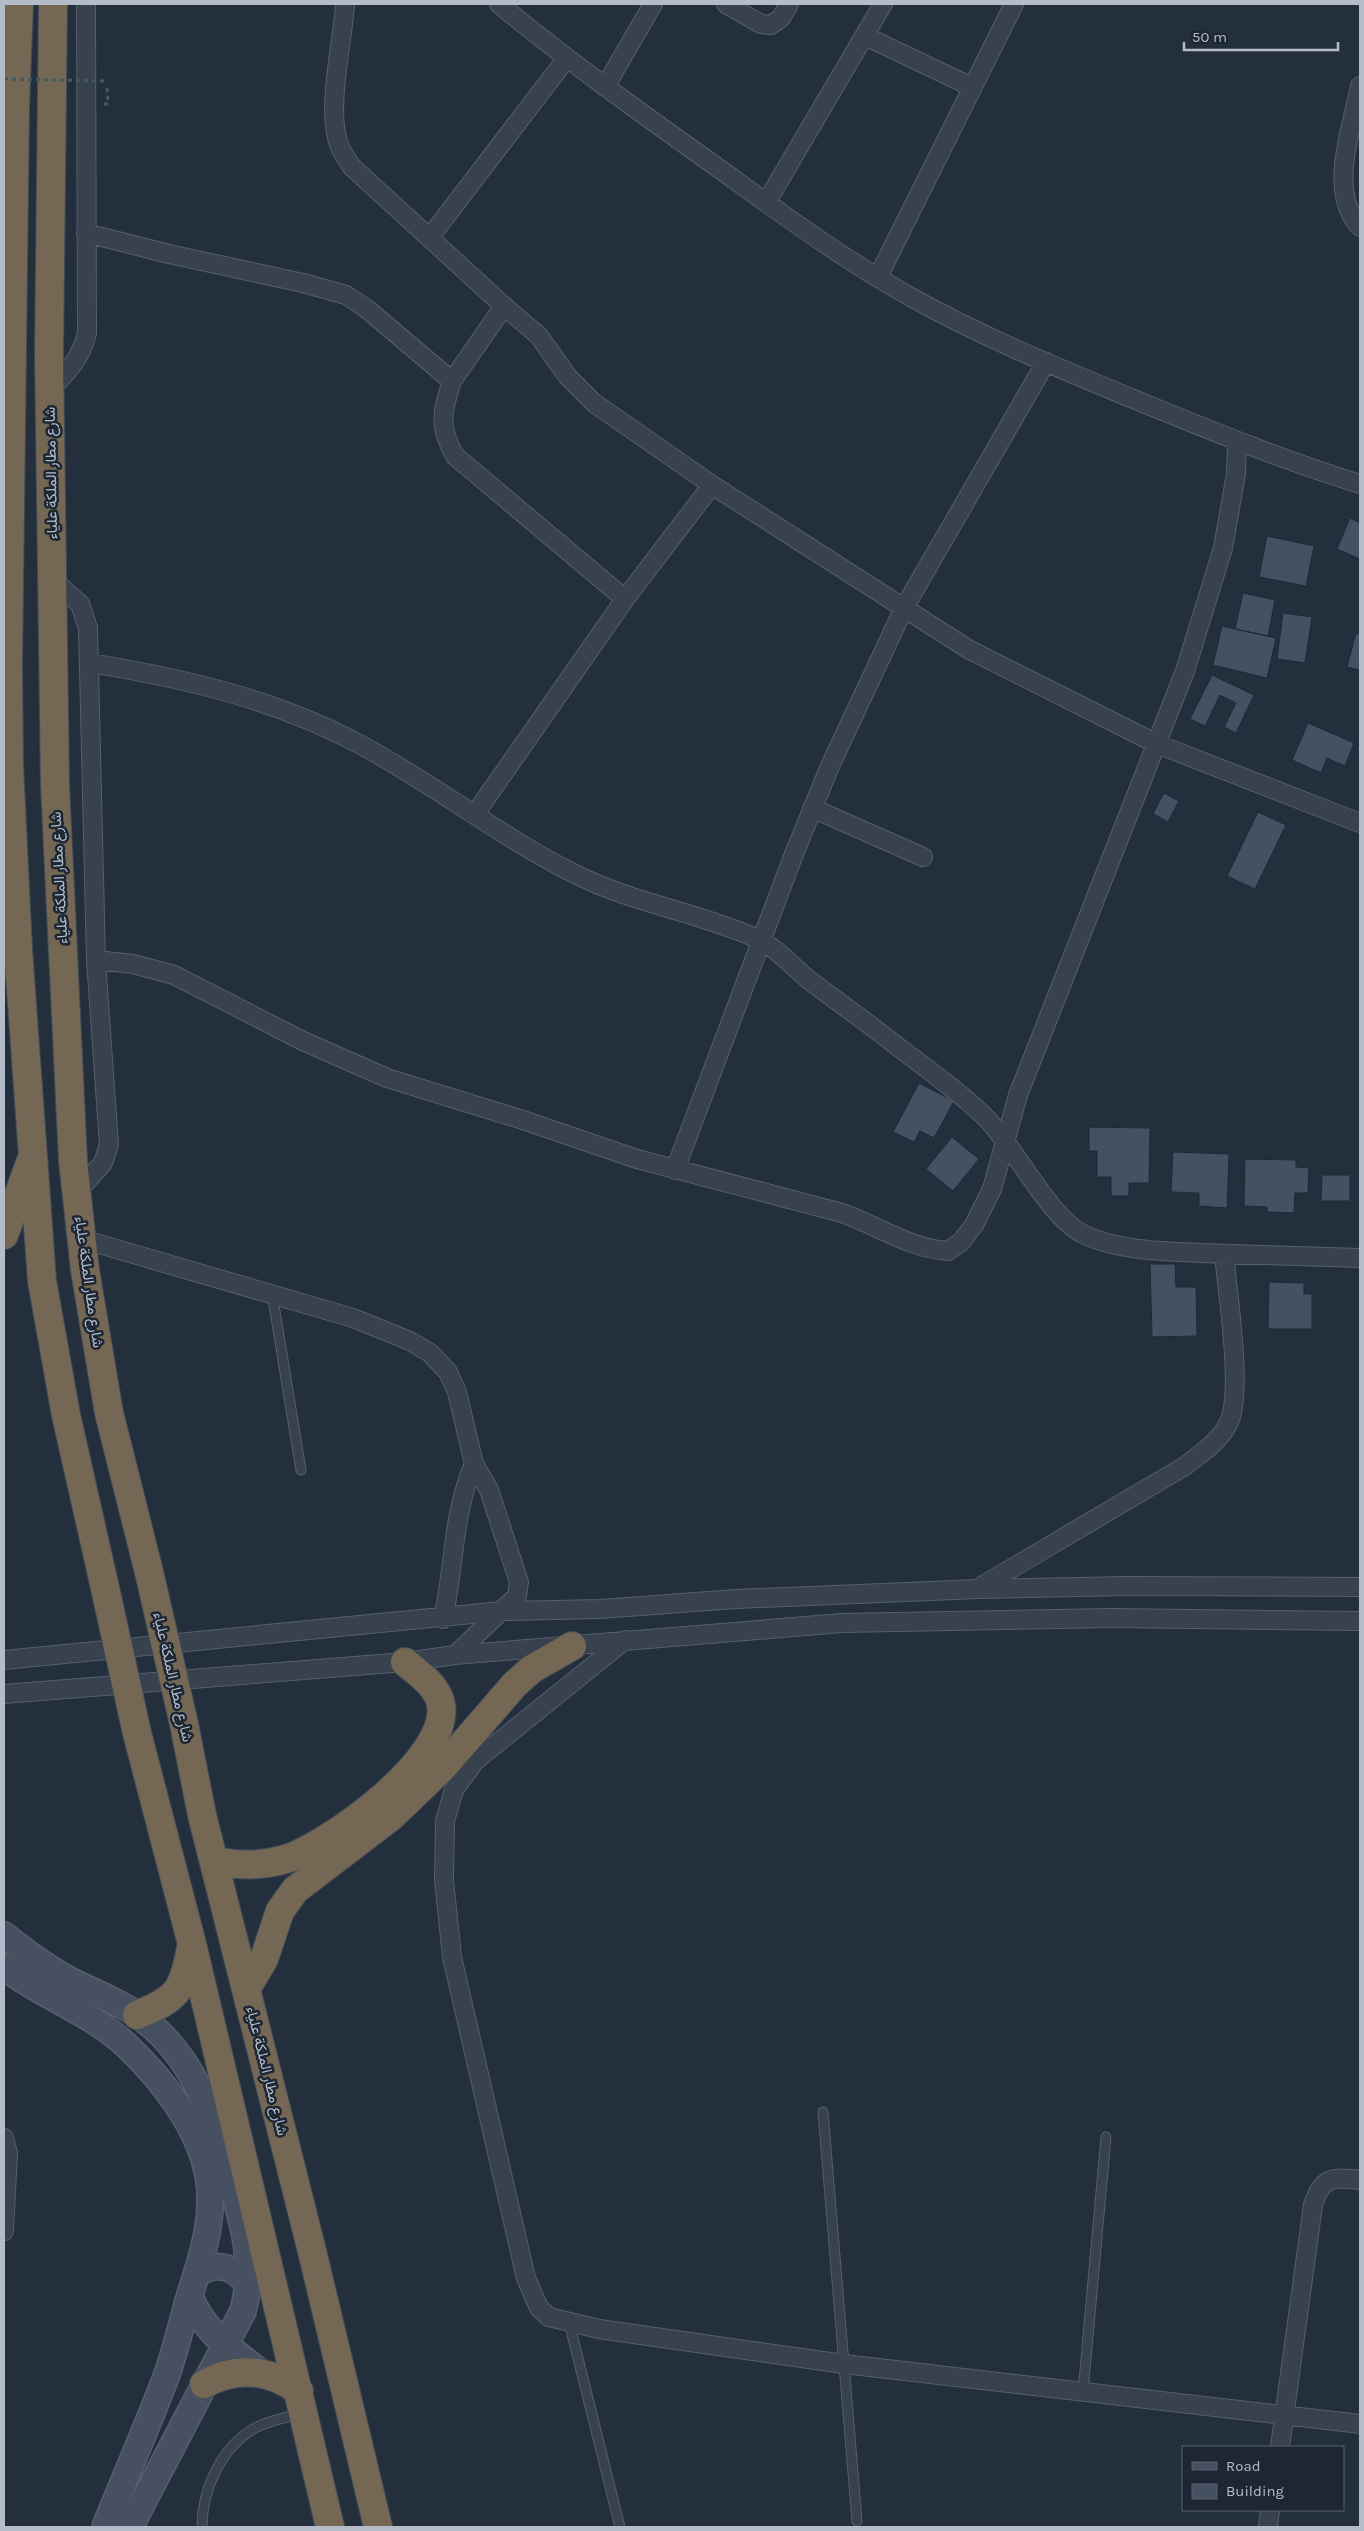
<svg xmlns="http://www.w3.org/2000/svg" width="1364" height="2531" font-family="Karla,Vazirmatn,sans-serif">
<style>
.building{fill:#455162;stroke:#1f2835}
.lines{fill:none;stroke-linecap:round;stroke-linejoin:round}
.lane-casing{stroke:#565f6c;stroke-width:11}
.street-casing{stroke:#565f6c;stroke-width:20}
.secondary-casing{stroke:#565f6c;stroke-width:28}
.highway-casing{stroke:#434c59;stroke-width:30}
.path{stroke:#44595c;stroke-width:3;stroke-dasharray:4 4;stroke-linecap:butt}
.lane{stroke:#38414e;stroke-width:9}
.street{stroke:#38414e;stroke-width:18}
.secondary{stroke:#465061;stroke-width:25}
.highway{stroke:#746855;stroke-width:28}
.highway-bridge-casing{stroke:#434c59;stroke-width:30;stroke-linecap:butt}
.path-bridge{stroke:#44595c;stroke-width:3;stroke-dasharray:4 4;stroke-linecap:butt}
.highway-bridge{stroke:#746855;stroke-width:28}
.labels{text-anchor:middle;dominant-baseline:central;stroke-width:5;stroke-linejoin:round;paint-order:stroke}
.street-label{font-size:15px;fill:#b4bcc9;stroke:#1d2633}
</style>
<rect width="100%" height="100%" fill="#242f3e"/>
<path class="building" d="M1350,518l10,5v36l-23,-10z
M1267,536l47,10 -8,40 -47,-9z
M1243,593l32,7 -7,36 -33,-7z
M1283,613l29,4 -7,46 -28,-4z
M1222,626l54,12 -9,40 -54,-13z
M1356,633l4,1v36l-13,-3z
M1212,675l42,20 -18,38 -12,-6 12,-24 -16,-8 -15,31 -15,-7z
M1308,723l46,20 -9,23 -18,-8 -6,15 -29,-13z
M1164,793l15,8 -11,21 -15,-8z
M1258,812l28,13 -31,64 -28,-13z
M919,1083l35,18 -20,37 -14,-7 -6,11 -21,-10z
M1089,1127l61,1 -1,55h-20v13h-18v-19h-14v-26h-8z
M952,1137l27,22 -26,32 -27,-22z
M1173,1152l56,2 -2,54 -28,-2v-13l-28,-1z
M1245,1159l51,1v7l13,1 -1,25h-13l-1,20 -27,-1v-5l-23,-1z
M1322,1175h28v26h-29z
M1150,1264h25l1,23h20l1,49 -45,1z
M1269,1282l35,1v11h8v35h-44z"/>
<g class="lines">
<g class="lane-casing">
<path id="lane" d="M272,1293l29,177
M823,2112l34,409
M569,2322l51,205
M1083,2392l23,-255
M202,2527c0,-37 19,-80 53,-99 13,-7 29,-10 44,-14"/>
</g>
<g class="street-casing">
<path id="street" d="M345,4c-2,38 -20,109 -5,143 3,7 8,14 12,20l152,139
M499,4c69,57 142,109 215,161 64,46 127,93 195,131 71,40 147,71 222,102 76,31 151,62 229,86
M726,4l35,20 10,1 10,-7 8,-14
M865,36l107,51
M1360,86c-8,42 -33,106 0,141
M605,87l48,-83
M766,203l117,-199
M86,233l83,21 134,29 43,12 21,14 85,72 52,-75 35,30 29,41 26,26 118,82 256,164 189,95 203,79
M430,237l136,-178
M878,277l136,-273
M452,381c-10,31 -14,45 3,75l170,143
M49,391c18,-19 32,-32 38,-58l-1,-329
M52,579l28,25 8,24 8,332 13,185 -6,18 -27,30
M90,663c93,15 188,37 271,82 73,39 138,91 212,128 58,30 125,39 185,66 19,9 35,28 51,41 29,22 59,43 88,66 30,23 63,46 90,73 29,30 63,100 98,116 35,16 77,16 115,18 53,2 107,3 160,5
M812,808l111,49
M475,814l150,-215 87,-114
M96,960l37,4 41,11 129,66 84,37 136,42 114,39 205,54c35,12 68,36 106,38l13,-9 13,-17 18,-36 26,-94 167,-424 38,-123 13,-74 1,-33
M675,1170l119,-316 36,-88 74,-158 142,-246
M82,1239l271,79 57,23 20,12 18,19 9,20 17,72 15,26 30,92 -2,14 -62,59
M980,1587l205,-121c15,-12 34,-24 43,-42 16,-29 -1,-134 -4,-170
M443,1619c12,-54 9,-104 31,-155
M625,1640l-150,121 -21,29 -9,31 -1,59 8,77 74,321 13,30 10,9 50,12 245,35 516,60
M4,1660l498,-49 98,-2 136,-10 242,-10 149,-3 233,1
M4,1694l401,-32 50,-7 387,-32 271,-5 247,3
M4,2138l4,15 -4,78
M1280,2447l33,-242c9,-29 20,-28 47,-25
M1268,2527l2,-17"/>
</g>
<g class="secondary-casing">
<path id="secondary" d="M4,1935c21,17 44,34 69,47 21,10 44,19 63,32 58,39 76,101 94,164 13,46 26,85 13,133l-113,216
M4,1967c39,30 87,45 123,79 35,33 72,81 81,129 8,44 -7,84 -20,126 -7,25 -13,51 -22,76 -19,50 -41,100 -61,150
M197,2274c20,-14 41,-7 52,14
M190,2297c15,36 40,51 70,75"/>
</g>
<g class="highway-casing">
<path id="highway" d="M19,4l-4,104 -7,557 1,101 9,183 24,332 24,134 37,164
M53,4l-4,350 6,431 18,376 12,109 24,143 40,159
M4,1235l26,-72
M184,1724l18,91 110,436 66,276
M137,1733l55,211 138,583
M215,1861c24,5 47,5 71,-2 45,-15 164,-101 155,-154 -3,-19 -22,-31 -36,-43
M246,1989l18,-30 16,-48 15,-21 97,-74 52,-50 71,-82 17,-15 40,-23
M137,2015c42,-17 45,-24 54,-67
M204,2384c33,-18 65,-15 95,7"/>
</g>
<path class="path" d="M104,104h4l-1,-18"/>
<use href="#lane" class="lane"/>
<use href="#street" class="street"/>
<use href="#secondary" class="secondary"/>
<use href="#highway" class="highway"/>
<g class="highway-bridge-casing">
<path id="highway-bridge" d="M149,1572l35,152
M103,1579l34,154"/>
</g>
<path class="path-bridge" d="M4,79l103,2"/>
<use href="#highway-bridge" class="highway-bridge"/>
</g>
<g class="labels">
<g class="street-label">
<text transform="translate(51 473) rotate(-91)">شارع مطار الملكة علياء</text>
<text transform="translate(59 878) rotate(-93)">شارع مطار الملكة علياء</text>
<text transform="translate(89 1282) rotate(82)">شارع مطار الملكة علياء</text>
<text transform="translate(173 1677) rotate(77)">شارع مطار الملكة علياء</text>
<text transform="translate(267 2071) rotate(76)">شارع مطار الملكة علياء</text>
</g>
</g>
<rect width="1364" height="2531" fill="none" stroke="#b4bcc9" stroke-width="10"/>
<rect x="1182" y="2446" width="162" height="65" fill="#1d2633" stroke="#59626f"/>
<rect x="1192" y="2462" width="25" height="8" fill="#465061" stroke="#59626f"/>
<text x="1226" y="2471" font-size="15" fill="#b4bcc9">Road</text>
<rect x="1192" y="2484" width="25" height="15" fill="#455162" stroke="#59626f"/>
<text x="1226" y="2496" font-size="15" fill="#b4bcc9">Building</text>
<path d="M1184 42v8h154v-8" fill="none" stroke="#b4bcc9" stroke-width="2.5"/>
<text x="1192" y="42" font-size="15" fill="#b4bcc9" stroke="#1d2633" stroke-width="4" paint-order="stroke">50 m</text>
</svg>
